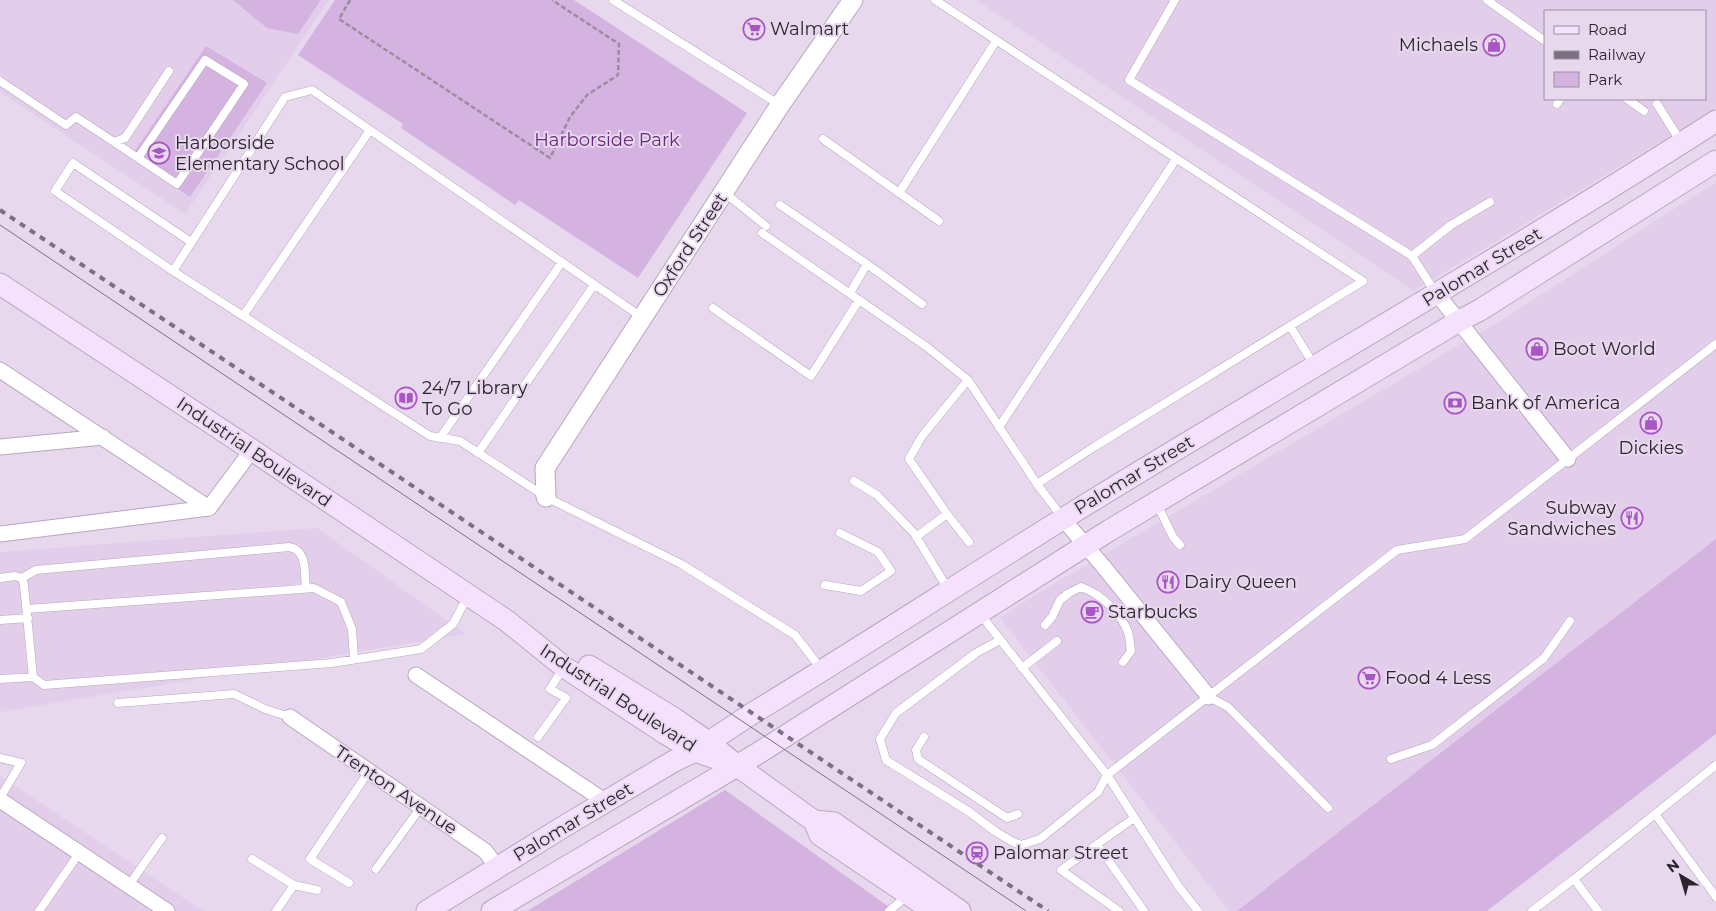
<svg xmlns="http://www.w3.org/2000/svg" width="1716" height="911" font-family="Montserrat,sans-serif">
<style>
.built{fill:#e2cdea;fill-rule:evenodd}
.green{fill:#d4b3e0}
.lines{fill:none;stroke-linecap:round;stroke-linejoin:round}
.service-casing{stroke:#b7a7bd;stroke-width:9}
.minor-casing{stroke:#b7a7bd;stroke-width:17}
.tertiary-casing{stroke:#b7a7bd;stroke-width:21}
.secondary-casing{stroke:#b7a7bd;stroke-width:23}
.path{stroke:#998d9e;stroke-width:2.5;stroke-dasharray:5 2.5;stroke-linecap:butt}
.service{stroke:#fff;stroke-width:8}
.minor{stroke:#fff;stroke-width:15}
.tertiary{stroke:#fff;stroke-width:19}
.secondary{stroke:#f5e0fd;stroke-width:21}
.tram{stroke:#7a707f;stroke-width:1}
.rail{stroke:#7a707f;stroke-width:4;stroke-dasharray:6 6;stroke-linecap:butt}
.labels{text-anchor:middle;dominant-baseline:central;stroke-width:4;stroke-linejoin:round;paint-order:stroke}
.poi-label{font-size:18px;fill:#2a242d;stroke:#e8d8ee;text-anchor:start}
.park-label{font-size:18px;fill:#682a7c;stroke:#e8d8ee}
.street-label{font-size:18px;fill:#2a242d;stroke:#e8d8ee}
</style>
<rect width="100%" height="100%" fill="#e8d8ee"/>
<path class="built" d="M0,0h329l-144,214 -185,-122z
M976,0h740v108l-302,183zM1545,11h160v88h-160z
M1716,182v357l-479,372h-8l-229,-293 37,-24 468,-276z
M317,528l149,106 -466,78v-160z
M0,776l203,135h-203z"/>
<path class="green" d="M233,0h88l-23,34 -31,-6z
M335,0h239l173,113 -109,165 -119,-78 -4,5 -114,-77 2,-4 -105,-69z
M206,46l61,37 -77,114 -60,-39z
M1716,539v195l-229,177h-250z
M725,790l167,119 -3,2h-362z"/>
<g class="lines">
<g class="service-casing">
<path id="service" d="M613,0l167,105
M935,0l428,281 -269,166 -57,37
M1175,0l-46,80 283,176 39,-31 39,-23
M1487,0l58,41
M0,81l66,44 10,-8 38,25 11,-4 44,-67
M1627,99l17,12
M1557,104l3,-5
M1657,104l24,38
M823,139l116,82
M114,142l63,42 67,-100 -39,-24 -67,98
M725,193l41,33
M899,193l97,-152
M780,205l87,59
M762,233l165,114 41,33
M191,242l-118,-79 -18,28 118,80 112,-174 27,-7 331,228
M1412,256l23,36
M173,271l257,165 30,5 86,56 135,67 114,71 27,35
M850,293l17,-29 55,40
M713,308l98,68 48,-76
M243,316l127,-186
M1290,326l24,39
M999,427l177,-268
M440,438l122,-176
M478,453l116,-168
M854,481l23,14 37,38 34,56
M1157,504l16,33 7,8
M947,514l-38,-55 13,-23 46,-56 69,104 25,33
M916,537l31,-23 22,28
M0,578l15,-2 7,2 2,7 9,92
M22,578l14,-8 253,-23c19,3 15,26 17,41
M825,585l36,6 30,-20 -13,-19 -38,-19
M27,609l287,-21 27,14 11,27 2,30
M980,614l127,161 72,112 19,24
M0,620l28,-2
M1045,625l7,-8 8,-17 9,-7 12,-6c20,7 39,25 47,45 2,6 2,13 3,19l-8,11
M1000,640l-24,13 -80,60 -16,26 6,21 82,51 28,21 17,10 8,3 19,-6 58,-47 9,-17 290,-225 68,-11 251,-195
M1022,668l35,-27
M0,679l33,-2 11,8 288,-22 89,-14 32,-25 15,-28
M1209,697l19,10 100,101
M118,703l116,-9 31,15 25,8
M538,737l28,-39 -16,-9 13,-21
M924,737l-8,13 2,9 89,59 11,-4
M0,758l21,5 -21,35
M1391,759l41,-14 112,-87 26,-37
M1655,814l61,83
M1097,844l47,67
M252,859l42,26 -18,26
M376,869l45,-62
M1574,879l142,-114
M349,883l-39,-24 59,-88
M129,885l33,-47
M294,885l23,5
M39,911l41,-59
M889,911l18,-15
M1119,911l-58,-41 73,-52
M1532,911l42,-32 24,32"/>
</g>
<g class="minor-casing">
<path id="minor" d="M1437,294l131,165
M0,370l209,138
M0,447l103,-10
M1063,519l40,47 106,131
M0,534l209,-26 43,-58
M416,675l190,127
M290,717l195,134 12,16
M0,800l167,111"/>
</g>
<g class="tertiary-casing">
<path id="tertiary" d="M546,497l-1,-29 235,-363 73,-105"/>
</g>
<g class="secondary-casing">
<path id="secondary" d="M0,284l252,166 255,171 57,46 102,67 29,17 41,14
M589,666l86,53 33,23 28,23 78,56 20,2 126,88
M814,821l6,14 113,76
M427,911l136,-84 111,-66 21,-10 58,-38c117,-71 231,-146 347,-217 205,-126 414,-245 616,-375
M492,911l265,-157 353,-224 349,-209 21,-11 236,-149"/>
</g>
<path class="path" d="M350,0l-11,19 211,139 20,-41 17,-22 31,-20 1,-31 -67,-44"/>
<use href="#service" class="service"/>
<use href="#minor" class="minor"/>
<use href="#tertiary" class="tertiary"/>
<use href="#secondary" class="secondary"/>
<path class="tram" d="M0,225l1026,686"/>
<path class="rail" d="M0,210l1048,701"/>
</g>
<defs>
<g id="supermarket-ring" transform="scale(1.125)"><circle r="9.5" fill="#e8d8ee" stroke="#a855c5" stroke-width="1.5"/><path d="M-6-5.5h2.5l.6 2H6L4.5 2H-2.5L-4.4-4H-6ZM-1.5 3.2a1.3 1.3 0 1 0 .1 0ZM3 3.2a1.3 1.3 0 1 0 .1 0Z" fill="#a855c5"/></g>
<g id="shop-ring" transform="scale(1.125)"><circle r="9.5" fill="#e8d8ee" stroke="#a855c5" stroke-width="1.5"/><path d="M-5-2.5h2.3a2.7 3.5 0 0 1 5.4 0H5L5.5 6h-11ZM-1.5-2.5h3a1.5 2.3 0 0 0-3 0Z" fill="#a855c5"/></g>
<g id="school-ring" transform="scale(1.125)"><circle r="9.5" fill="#e8d8ee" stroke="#a855c5" stroke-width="1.5"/><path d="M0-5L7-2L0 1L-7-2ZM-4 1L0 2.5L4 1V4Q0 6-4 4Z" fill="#a855c5"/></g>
<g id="library-ring" transform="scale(1.125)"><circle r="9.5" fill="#e8d8ee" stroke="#a855c5" stroke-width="1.5"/><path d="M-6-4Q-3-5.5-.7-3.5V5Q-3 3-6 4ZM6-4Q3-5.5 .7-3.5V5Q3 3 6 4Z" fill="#a855c5"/></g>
<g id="bank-ring" transform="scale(1.125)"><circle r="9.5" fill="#e8d8ee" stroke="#a855c5" stroke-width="1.5"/><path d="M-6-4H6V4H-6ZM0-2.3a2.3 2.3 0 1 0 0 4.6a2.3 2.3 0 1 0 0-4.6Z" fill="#a855c5"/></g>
<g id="restaurant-ring" transform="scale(1.125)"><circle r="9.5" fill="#e8d8ee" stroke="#a855c5" stroke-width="1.5"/><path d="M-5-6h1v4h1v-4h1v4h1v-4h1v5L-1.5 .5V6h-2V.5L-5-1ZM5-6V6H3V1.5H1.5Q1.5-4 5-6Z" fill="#a855c5"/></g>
<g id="cafe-ring" transform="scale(1.125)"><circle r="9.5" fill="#e8d8ee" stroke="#a855c5" stroke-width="1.5"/><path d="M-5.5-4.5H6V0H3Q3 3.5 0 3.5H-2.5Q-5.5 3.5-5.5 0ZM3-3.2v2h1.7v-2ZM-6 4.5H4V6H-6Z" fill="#a855c5"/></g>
<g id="station-ring" transform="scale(1.125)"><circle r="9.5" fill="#e8d8ee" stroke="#a855c5" stroke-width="1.5"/><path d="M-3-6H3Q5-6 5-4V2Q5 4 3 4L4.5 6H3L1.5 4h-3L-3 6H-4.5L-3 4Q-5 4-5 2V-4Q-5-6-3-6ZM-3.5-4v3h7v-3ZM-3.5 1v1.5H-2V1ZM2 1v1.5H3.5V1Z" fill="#a855c5"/></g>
</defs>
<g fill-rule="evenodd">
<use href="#supermarket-ring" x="754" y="29"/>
<use href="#shop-ring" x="1494" y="45"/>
<use href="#school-ring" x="159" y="153"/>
<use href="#shop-ring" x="1537" y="349"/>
<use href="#library-ring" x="406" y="398"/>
<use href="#bank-ring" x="1455" y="403"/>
<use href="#shop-ring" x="1651" y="423"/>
<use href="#restaurant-ring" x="1632" y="518"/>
<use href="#restaurant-ring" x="1168" y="582"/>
<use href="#cafe-ring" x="1092" y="612"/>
<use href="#supermarket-ring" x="1369" y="678"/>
<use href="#station-ring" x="977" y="853"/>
</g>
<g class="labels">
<g class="poi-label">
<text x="770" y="29">Walmart</text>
<text x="1478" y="45" text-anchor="end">Michaels</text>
<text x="175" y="143">Harborside<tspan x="175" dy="21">Elementary School</tspan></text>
<text x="1553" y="349">Boot World</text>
<text x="422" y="388">24/7 Library<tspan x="422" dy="21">To Go</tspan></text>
<text x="1471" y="403">Bank of America</text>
<text x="1651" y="448" text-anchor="middle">Dickies</text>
<text x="1616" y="508" text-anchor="end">Subway<tspan x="1616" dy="21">Sandwiches</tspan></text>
<text x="1184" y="582">Dairy Queen</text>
<text x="1108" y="612">Starbucks</text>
<text x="1385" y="678">Food 4 Less</text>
<text x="993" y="853">Palomar Street</text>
</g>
<g class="park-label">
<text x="607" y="140">Harborside Park</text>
</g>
<g class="street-label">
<text transform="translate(690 245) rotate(-57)">Oxford Street</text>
<text transform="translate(1482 267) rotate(-31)">Palomar Street</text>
<text transform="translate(254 452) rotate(34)">Industrial Boulevard</text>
<text transform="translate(1134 475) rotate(-31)">Palomar Street</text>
<text transform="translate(618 698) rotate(33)">Industrial Boulevard</text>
<text transform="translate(396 790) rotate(34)">Trenton Avenue</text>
<text transform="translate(573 822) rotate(-31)">Palomar Street</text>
</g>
</g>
<rect x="1544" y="10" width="162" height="90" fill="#e8d8ee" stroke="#9c90a1"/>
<rect x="1554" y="26" width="25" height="8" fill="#f5e0fd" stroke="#9c90a1"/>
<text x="1588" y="35" font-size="15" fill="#2a242d">Road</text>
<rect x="1554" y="51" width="25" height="8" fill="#7a707f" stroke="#9c90a1"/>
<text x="1588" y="60" font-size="15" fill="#2a242d">Railway</text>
<rect x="1554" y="72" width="25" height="15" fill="#d4b3e0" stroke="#9c90a1"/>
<text x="1588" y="85" font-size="15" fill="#2a242d">Park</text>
<g transform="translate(1681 876) rotate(322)" stroke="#e8d8ee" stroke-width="4" paint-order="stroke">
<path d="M0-4L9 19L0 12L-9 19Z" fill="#2a242d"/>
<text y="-8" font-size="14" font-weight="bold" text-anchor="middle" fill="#2a242d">N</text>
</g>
</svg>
